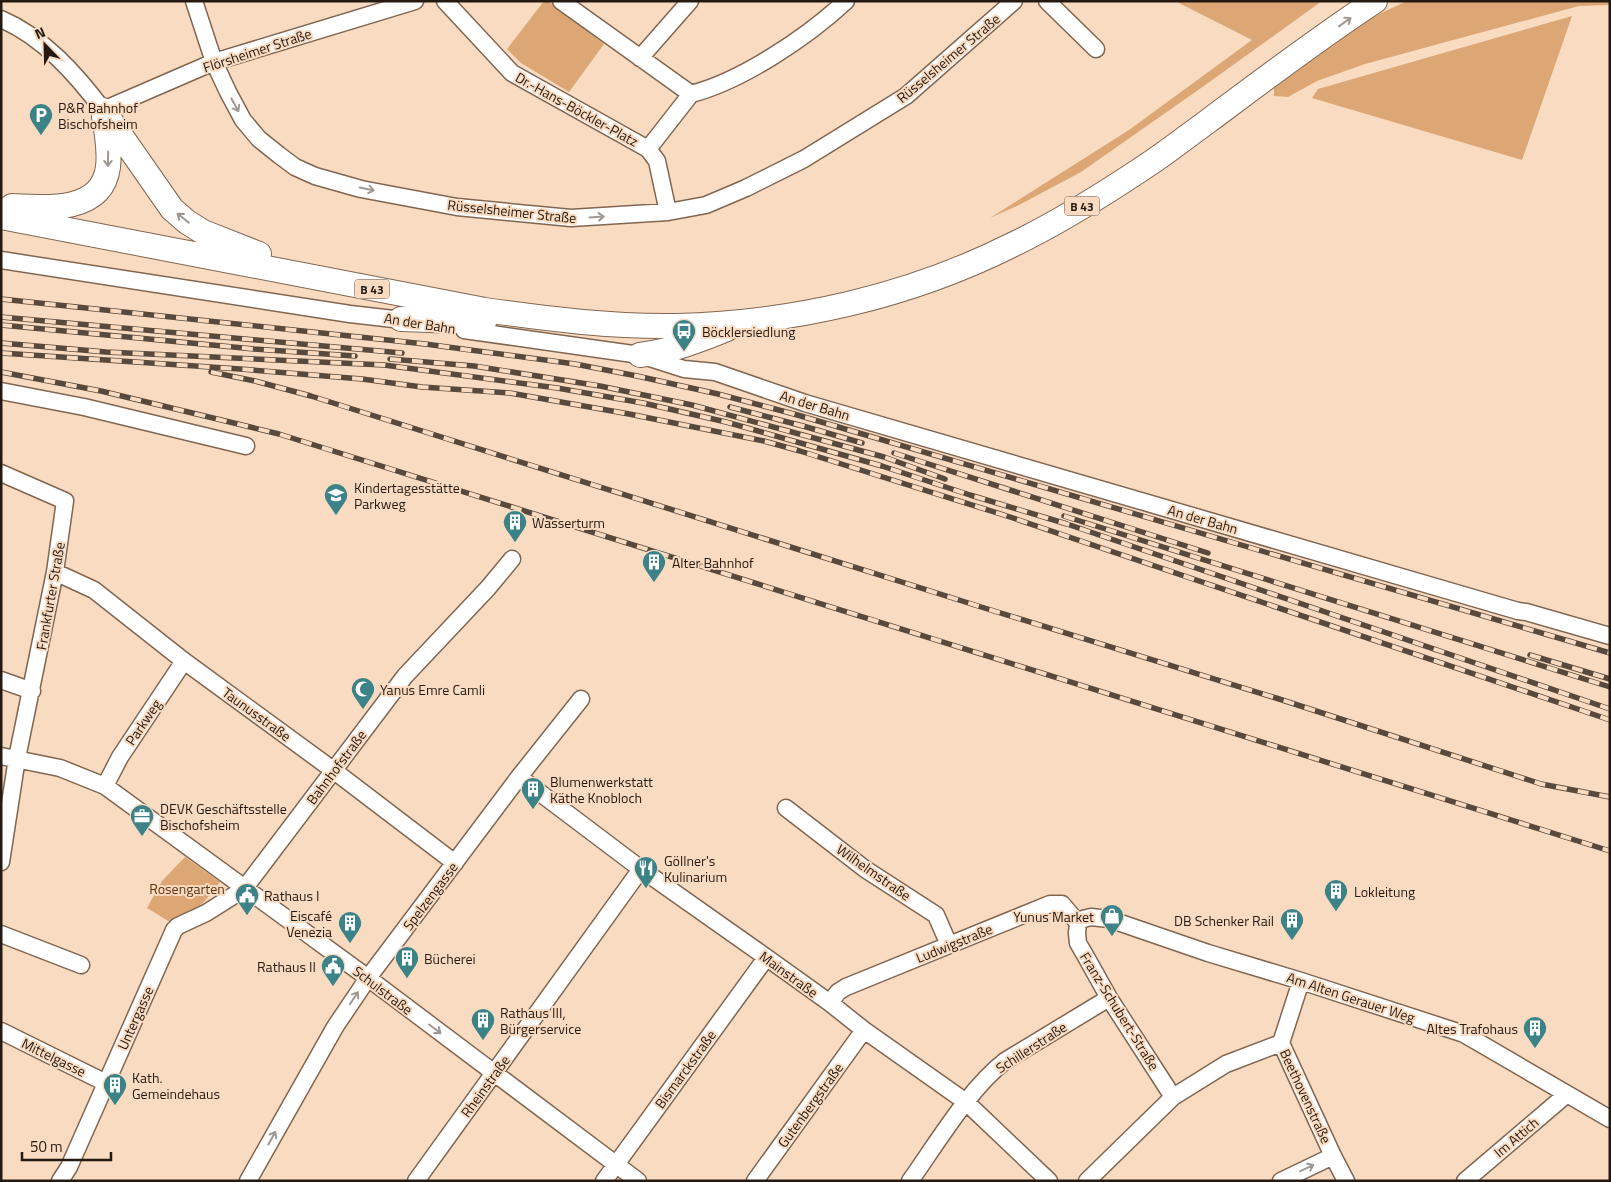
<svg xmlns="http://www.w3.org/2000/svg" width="1611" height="1182" font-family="'Titillium Web',sans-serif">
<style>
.green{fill:#dca675}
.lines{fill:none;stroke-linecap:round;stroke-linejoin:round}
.minor-casing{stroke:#806650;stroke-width:19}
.highway-casing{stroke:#806650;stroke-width:26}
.minor{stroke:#fff;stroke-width:16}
.highway{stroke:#fff;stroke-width:24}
.rail-casing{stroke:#59493c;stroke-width:5.5}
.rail{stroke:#f9dbc2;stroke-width:4;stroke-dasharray:11;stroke-linecap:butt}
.oneway{stroke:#9d9894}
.labels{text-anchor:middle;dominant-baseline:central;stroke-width:4;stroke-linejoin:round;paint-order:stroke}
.shield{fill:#f9dbc2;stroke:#655446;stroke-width:1}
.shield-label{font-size:12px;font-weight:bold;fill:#251a11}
.street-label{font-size:14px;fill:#251a11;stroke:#f9dbc2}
.poi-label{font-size:14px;fill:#251a11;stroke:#f9dbc2;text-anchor:start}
.park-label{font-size:14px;fill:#5c360f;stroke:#f9dbc2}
</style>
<rect width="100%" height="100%" fill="#f9dbc2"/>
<path class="green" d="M544,1h4l56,43 -35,48 -48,-29 -14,-14z
M1175,1h147l-121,87 -120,84 -62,33 -29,13 139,-88 123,-90z
M1407,1h203v4l-31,1 -214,58 -48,17 -29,16 -14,-1v-11l74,-53 29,-17z
M1572,16l-50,144 -210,-62 6,-9z
M185,857l35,25c-18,23 -22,30 -50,40l-23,-14 15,-27z"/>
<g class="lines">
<g class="minor-casing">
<path id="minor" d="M194,1l20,61 14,30 15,28 16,19 20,16 16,12 20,9 46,13 96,18 114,11 97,-6 38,-7 40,-17 58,-29 102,-63 108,-95
M445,1l67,72 136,76 9,12 11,51
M561,1l130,93
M1047,1l49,48
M1,19c42,18 75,55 102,91l111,-48 201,-61
M640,58l50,-57
M691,94c51,-13 116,-57 155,-93
M648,149l43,-55
M1,260l349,54 61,7
M464,330l176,25 44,14 31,3 90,31 713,208 8,1 84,24
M1,391l83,16 162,39
M1,473l64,28 -10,71 -38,186 -16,104
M55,572l39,18 90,71 149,109 122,93
M1,680l31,11
M1,756l59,12 45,18 263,192 270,203
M519,777l122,92 122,86 67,48 34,27 102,72 83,79
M105,786l15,-29 64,-96
M786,808l79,61 71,46 13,30
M1078,923l5,-4 8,-2 18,2 99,34 93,28 163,53 146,85
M1078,923l-1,10 1,10 7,12 24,43 64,99
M1,934l80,31
M1301,981l-20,62 52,113 13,25
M830,1003l8,-11 8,-5 204,-83h12l16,19
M1,1031l105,52
M60,1181l9,-14 105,-237 4,-4 28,-13 38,-24 161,-213 83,-88 24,-29
M248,1181l87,-154 33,-49 151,-201 62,-78
M416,1181l225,-312
M604,1181l162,-223
M755,1181l109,-151
M910,1181c27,-38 59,-92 95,-120l104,-63
M1087,1181l86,-84 53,-33 55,-21
M1281,1181l52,-25
M1465,1181l102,-87"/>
</g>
<g class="highway-casing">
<path id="highway" d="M103,110l69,99 15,13 16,10 56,22
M12,206c34,2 90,7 96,-39 2,-17 -1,-34 -4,-50
M1,217l484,93c63,9 127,17 191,16 116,-3 232,-29 336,-81 46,-22 89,-49 131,-77 22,-14 43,-31 64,-46 55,-41 110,-83 168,-121
M401,319l83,3
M640,355c31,-4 58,-14 87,-26"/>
</g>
<use href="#minor" class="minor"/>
<use href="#highway" class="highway"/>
<g class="rail-casing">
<path id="rail" d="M1,299l424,45 150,20 62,12 81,18 76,20 816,239
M1,317l401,36
M1,325l253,24 101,7
M1,343l105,9 278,13 173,23 86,15 83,19 156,44 88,29 97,29 543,185
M1,353l239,16 122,10 60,8 88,6 119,21 135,27 36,10 207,65 603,204
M390,359l84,7 126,20 92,19 192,52 61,22
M1,372l100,19 178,43 1331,417
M211,372l44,9 56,15 667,210 298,92 265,86 69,13
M730,407l73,19 59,17
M894,453l314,100
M1064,516l546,171
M1530,655l80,24"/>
</g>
<use href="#rail" class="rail"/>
</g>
<defs><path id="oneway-shaft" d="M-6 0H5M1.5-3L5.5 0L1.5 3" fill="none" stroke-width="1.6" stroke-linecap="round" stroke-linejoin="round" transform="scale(1.25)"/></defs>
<g class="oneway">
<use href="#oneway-shaft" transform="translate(1345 22) rotate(-36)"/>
<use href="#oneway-shaft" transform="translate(235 105) rotate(61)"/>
<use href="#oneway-shaft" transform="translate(108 159) rotate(91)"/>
<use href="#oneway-shaft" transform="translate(367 189) rotate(11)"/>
<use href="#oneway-shaft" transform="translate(597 217) rotate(-4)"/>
<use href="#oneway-shaft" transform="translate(183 218) rotate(-141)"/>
<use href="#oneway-shaft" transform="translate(354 998) rotate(-56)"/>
<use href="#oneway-shaft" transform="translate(435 1029) rotate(37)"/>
<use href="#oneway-shaft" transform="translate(272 1138) rotate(-61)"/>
<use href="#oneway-shaft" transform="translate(1307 1168) rotate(-25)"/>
</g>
<defs>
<g id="parking-pin" transform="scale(1.25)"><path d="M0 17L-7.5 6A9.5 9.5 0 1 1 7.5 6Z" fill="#3b8387" stroke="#f9dbc2"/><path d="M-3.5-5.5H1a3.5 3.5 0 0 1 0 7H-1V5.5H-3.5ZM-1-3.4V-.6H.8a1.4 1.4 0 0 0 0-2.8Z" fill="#fff"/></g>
<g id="bus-pin" transform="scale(1.25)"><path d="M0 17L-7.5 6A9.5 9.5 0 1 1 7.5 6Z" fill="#3b8387" stroke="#f9dbc2"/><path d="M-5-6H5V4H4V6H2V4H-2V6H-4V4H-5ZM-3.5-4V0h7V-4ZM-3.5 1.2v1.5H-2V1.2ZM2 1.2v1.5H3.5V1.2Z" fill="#fff"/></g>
<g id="school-pin" transform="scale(1.25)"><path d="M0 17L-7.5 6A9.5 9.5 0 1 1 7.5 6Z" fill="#3b8387" stroke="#f9dbc2"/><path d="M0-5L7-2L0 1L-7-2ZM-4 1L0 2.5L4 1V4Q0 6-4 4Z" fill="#fff"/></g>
<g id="building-pin" transform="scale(1.25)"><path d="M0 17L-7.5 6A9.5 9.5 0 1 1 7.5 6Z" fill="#3b8387" stroke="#f9dbc2"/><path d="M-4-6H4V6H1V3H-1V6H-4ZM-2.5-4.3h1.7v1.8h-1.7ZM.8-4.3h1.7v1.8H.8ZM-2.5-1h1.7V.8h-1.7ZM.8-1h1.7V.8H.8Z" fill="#fff"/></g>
<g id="mosque-pin" transform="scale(1.25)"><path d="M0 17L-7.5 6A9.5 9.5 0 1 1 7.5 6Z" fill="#3b8387" stroke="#f9dbc2"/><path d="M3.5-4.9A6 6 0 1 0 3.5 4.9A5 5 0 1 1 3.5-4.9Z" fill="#fff"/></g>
<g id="office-pin" transform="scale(1.25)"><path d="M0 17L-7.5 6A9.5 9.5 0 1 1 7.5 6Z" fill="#3b8387" stroke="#f9dbc2"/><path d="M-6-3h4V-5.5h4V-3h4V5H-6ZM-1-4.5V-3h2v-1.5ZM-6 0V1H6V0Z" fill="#fff"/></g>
<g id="restaurant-pin" transform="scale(1.25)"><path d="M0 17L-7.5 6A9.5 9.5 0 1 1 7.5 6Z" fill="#3b8387" stroke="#f9dbc2"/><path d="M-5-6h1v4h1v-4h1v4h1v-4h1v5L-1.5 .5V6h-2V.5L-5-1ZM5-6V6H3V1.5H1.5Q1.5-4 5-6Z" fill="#fff"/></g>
<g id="civic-pin" transform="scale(1.25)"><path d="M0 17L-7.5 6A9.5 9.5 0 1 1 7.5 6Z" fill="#3b8387" stroke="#f9dbc2"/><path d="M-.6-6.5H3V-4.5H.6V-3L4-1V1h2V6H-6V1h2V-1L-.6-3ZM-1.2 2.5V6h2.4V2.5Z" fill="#fff"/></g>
<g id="shop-pin" transform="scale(1.25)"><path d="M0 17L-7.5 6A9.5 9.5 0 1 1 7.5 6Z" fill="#3b8387" stroke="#f9dbc2"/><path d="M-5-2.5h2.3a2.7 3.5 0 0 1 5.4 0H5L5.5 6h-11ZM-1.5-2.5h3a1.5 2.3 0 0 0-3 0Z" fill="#fff"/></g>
</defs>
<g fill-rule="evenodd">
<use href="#parking-pin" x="41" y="115"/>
<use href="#bus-pin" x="684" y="331"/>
<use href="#school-pin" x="336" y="495"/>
<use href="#building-pin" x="515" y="522"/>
<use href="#building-pin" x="654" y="562"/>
<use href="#mosque-pin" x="363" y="689"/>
<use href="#building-pin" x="533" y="789"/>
<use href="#office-pin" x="142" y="816"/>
<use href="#restaurant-pin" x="646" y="868"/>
<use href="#building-pin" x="1336" y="891"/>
<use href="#civic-pin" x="247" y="895"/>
<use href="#shop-pin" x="1112" y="916"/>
<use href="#building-pin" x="1292" y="920"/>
<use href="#building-pin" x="350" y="923"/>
<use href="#building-pin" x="407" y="958"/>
<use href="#civic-pin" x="333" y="966"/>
<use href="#building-pin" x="483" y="1020"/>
<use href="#building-pin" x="1535" y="1028"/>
<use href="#building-pin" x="115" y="1085"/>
</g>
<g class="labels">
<g class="shield">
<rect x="1064.5" y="196.5" width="35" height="19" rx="4"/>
<rect x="354.5" y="279.5" width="35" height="19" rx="4"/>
</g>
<g class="shield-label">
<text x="1082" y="206">B 43</text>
<text x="372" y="289">B 43</text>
</g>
<g class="street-label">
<text transform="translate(257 50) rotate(-18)">Flörsheimer Straße</text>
<text transform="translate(948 58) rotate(-40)">Rüsselsheimer Straße</text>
<text transform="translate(577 109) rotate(29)">Dr.-Hans-Böckler-Platz</text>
<text transform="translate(512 211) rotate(6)">Rüsselsheimer Straße</text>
<text transform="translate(420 323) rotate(9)">An der Bahn</text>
<text transform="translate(815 405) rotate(17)">An der Bahn</text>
<text transform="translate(1203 519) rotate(16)">An der Bahn</text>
<text transform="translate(50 596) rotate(-80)">Frankfurter Straße</text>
<text transform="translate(257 714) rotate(36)">Taunusstraße</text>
<text transform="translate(143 722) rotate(-56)">Parkweg</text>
<text transform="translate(336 767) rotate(-53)">Bahnhofstraße</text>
<text transform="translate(874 872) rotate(35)">Wilhelmstraße</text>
<text transform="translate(430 896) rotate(-53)">Spelzengasse</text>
<text transform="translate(954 943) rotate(-22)">Ludwigstraße</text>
<text transform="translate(789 974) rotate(36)">Mainstraße</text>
<text transform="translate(383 990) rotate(37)">Schulstraße</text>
<text transform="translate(1351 997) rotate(18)">Am Alten Gerauer Weg</text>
<text transform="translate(1120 1011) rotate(58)">Franz-Schubert-Straße</text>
<text transform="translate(135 1018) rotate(-66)">Untergasse</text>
<text transform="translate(1031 1047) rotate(-33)">Schillerstraße</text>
<text transform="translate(54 1057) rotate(26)">Mittelgasse</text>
<text transform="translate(685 1069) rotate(-54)">Bismarckstraße</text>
<text transform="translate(485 1086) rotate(-54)">Rheinstraße</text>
<text transform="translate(1306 1096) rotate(65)">Beethovenstraße</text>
<text transform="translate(810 1105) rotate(-54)">Gutenbergstraße</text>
<text transform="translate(1516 1137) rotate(-40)">Im Attich</text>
</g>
<g class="poi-label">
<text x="58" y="107">P&amp;R Bahnhof<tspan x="58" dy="16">Bischofsheim</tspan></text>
<text x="702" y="331">Böcklersiedlung</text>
<text x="354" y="487">Kindertagesstätte<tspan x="354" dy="16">Parkweg</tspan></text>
<text x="532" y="522">Wasserturm</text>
<text x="672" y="562">Alter Bahnhof</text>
<text x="380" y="689">Yanus Emre Camli</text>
<text x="550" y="781">Blumenwerkstatt<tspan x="550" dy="16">Käthe Knobloch</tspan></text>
<text x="160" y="808">DEVK Geschäftsstelle<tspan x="160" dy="16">Bischofsheim</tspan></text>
<text x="664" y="860">Göllner's<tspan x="664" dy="16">Kulinarium</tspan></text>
<text x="1354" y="891">Lokleitung</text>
<text x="264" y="895">Rathaus I</text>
<text x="332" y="915" text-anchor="end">Eiscafé<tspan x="332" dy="16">Venezia</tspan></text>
<text x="1094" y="916" text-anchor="end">Yunus Market</text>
<text x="1274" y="920" text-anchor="end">DB Schenker Rail</text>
<text x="424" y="958">Bücherei</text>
<text x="316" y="966" text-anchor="end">Rathaus II</text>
<text x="500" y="1012">Rathaus III,<tspan x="500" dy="16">Bürgerservice</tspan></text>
<text x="1518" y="1028" text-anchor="end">Altes Trafohaus</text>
<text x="132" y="1077">Kath.<tspan x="132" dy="16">Gemeindehaus</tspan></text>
</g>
<g class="park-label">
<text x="187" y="888">Rosengarten</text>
</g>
</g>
<rect width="1611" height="1182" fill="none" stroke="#251a11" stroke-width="5"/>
<g transform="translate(45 45) rotate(337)" stroke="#f9dbc2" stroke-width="4" paint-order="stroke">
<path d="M0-4L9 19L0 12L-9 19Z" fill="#251a11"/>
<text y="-8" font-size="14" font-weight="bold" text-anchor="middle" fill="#251a11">N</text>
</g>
<path d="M22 1152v8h89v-8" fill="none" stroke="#251a11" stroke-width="2.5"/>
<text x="30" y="1152" font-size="15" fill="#251a11" stroke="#f9dbc2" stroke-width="4" paint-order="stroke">50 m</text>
</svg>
